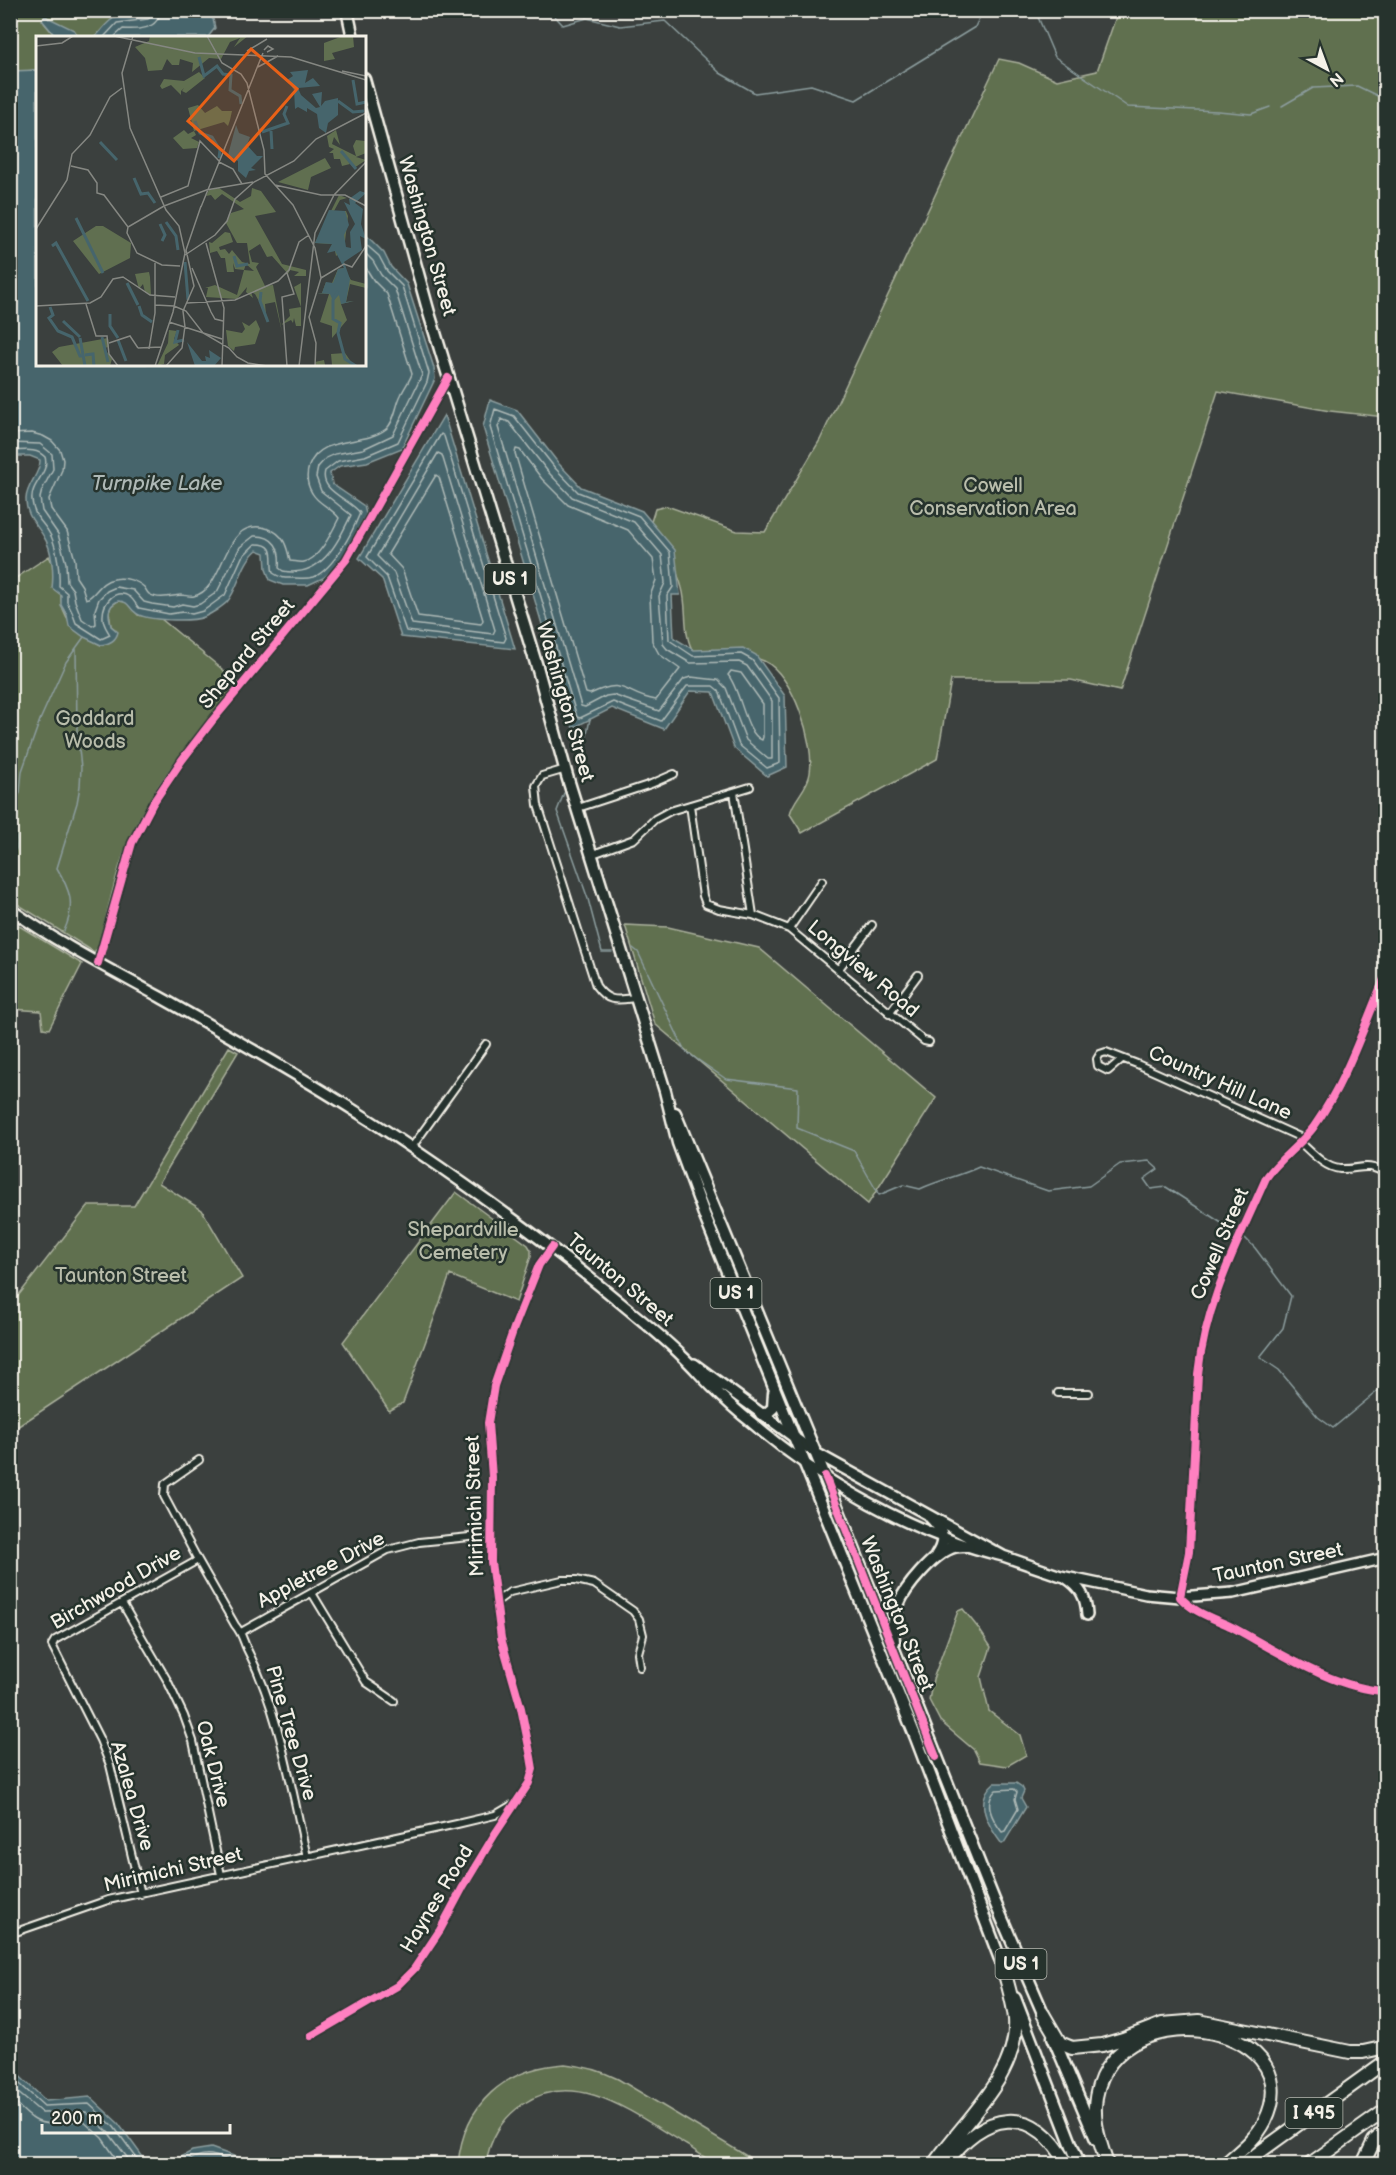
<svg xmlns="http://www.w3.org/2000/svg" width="1396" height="2175" font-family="'Balsamiq Sans',sans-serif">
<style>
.green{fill:#606f50;stroke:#aab09c;stroke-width:1.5}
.water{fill:#46656c;stroke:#8c9d9e;stroke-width:1.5}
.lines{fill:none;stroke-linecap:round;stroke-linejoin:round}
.shore{stroke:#aeb9b6;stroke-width:1.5}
.stream{stroke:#8c9d9e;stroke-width:1.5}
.minor-casing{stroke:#f4f1e8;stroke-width:10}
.secondary-casing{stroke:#f4f1e8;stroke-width:14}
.primary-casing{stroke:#f4f1e8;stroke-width:15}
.motorway-casing{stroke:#f4f1e8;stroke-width:16}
.minor{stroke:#26332d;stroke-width:6}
.secondary{stroke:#26332d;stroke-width:9}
.primary{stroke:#26332d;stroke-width:10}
.motorway{stroke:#26332d;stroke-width:12}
.cycleway-casing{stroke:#26332d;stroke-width:11}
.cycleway{stroke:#ff80c0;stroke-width:8}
.labels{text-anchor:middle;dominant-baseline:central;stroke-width:5;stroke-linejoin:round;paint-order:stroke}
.shield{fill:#26332d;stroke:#b6b8b0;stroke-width:1.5}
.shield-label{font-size:18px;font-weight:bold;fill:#f4f1e8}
.street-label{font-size:20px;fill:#f4f1e8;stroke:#26332d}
.park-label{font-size:20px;fill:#b9bdab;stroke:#26332d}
.water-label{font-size:21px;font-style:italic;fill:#aeb9b6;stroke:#26332d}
.inset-river{fill:none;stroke:#46656c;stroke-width:3}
.inset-road{fill:none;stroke:#858782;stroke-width:1.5}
.view{fill:#e96117;fill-opacity:0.15;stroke:#e96117;stroke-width:3}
.inset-edge{fill:none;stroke:#f4f1e8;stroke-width:3}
</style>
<rect width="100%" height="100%" fill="#3b403e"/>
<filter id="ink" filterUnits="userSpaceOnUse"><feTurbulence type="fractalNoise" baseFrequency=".0167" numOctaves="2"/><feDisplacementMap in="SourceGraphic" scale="12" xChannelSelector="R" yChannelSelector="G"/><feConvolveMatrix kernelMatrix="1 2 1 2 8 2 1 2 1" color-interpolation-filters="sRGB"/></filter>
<g filter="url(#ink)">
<path class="green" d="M1374,10l11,5v402l-55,-6 -112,-20 -98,300 -49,-11h-120l-14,79 -135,74 -12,-19c3,-15 18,-25 20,-41 5,-30 -17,-99 -46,-112 -15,-7 -52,-7 -70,-8 -12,-19 -6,-44 -12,-65 -6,-23 -20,-43 -32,-63l5,-16 12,-3 70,25 28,1 55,-92 179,-381 20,4 38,17 40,-9 21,-60z
M10,11h144l-17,5 -15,-1 -17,11 -10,11h-16l-5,-7 -29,-6 11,13 -18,1 -1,32 -24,2 -3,-1z
M49,556l4,9v23l8,6c-1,25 19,41 40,51l14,-16 -4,-3 -2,-14 2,-6 7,-5 9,1 11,13 23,4 78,64c-40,49 -84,97 -109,155 -15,35 -22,74 -32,110l-4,4 -83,-52 -1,-318z
M11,921l71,43 -33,65 -6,-1 -2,-17 -30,-2z
M625,925l43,2 91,21 177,150 -68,106 -213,-180z
M229,1047l9,5 -79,131 43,27 40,68 -231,153v-126l77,-99h46z
M456,1192l72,53 3,5v6l-15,46 -66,-27 -47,128 -14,8 -46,-69z
M963,1609l16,20 12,18 -10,30 8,34 31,24 6,20 -19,11 -27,-4 -6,-12 -34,-29 -11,-21 4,-21 25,-68z
M565,2064c19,2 35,6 53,15l142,85c-12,1 -28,3 -41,0 -10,-2 -22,-12 -31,-18 -49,-28 -109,-80 -165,-42 -21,14 -34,36 -37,60h-28c6,-61 47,-96 107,-100z"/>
<path class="water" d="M154,10l56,7 3,2 2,9 -7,9h-113c7,-7 15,-20 26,-22 12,-2 18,2 33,-5z
M45,16l29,14 5,7h-23l-14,-17z
M37,70l1,294h326l1,-130 19,19 7,14 16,17 27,84 1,11 -33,69 -35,14 -27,4 -10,7 2,11 32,22 2,8 -24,44 -8,11 -11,9 -15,7h-25l-13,-5 -4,-11 -1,-16 -8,-3c-16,13 -18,38 -30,52 -5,5 -16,12 -23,15 -12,5 -58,4 -68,-4 -8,-5 -6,-12 -18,-12 -11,5 -10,14 -7,25l7,6c-2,9 -9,12 -17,13l-17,-8 -15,-11 -2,-11 -6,-10v-10l-9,-7c2,-15 0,-39 -8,-51 -8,-14 -18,-20 -18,-38 0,-14 15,-26 14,-39l-10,-4h-19v-385z
M490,400l27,10 42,54 22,23 61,24 33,39 5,45h-8l2,43 20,12 49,-2 13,7 29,41 2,71 -20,9 -33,-28 -21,-56 -23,-1 -26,38 -52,-21 -39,20 -90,-301z
M444,415l71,234 -114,-12 -19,-58 -23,-21z
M994,1783h22l6,4 2,4 -3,7 5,9 -22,36 -2,1c-14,-18 -29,-44 -8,-61z
M10,2067l36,34 44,-4 28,26 30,41h-137z
M211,2148l45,16h-87l23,-13z"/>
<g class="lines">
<path class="shore" d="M103,38l14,-15 31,-4 4,-3 1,-6
M113,38l10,-9c15,1 36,1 37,-19
M495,409l19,7 41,52 23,24 61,24 31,36 3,35 -6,9 2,44 24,16 48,-2 11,6 27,38 1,65 -13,5 -28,-23 -20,-54 -6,-5h-26l-26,35 -48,-19 -33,16 -3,-1 -87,-290z
M501,419l8,3 40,51 23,24 62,25 28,33 3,28 -6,13 4,48 4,5 23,14 49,-1 8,4 25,35v58h-4l-22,-19 -20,-52 -8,-8 -27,-3 -7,2 -25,32 -46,-16 -7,1 -21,11 -4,-1 -83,-279z
M10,434l22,-1 11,3 9,5 8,9 3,10 -1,10 -13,29 2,10 16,22 8,29 1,17 6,9 4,13c10,-3 13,-18 28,-20 10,-2 22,1 30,8 2,2 3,6 5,7 9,6 23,2 32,1 4,0 9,2 13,1 33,-7 27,-83 75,-67 15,5 18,18 21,32 4,0 10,2 14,1 15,-2 29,-32 35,-44 -7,-10 -21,-14 -27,-25 -5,-8 -6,-18 -3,-27 12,-32 54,-19 77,-37 9,-7 10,-25 15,-34 3,-7 8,-13 11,-21l-25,-80 -13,-13 -10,-16
M441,434l3,2 62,202 -2,4 -98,-11 -19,-54 -20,-20z
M10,443l30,1 12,10 1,15 -11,21 -2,8 2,13 16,23 8,29 1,19 6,8 2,11 7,18 10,7 4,-2 -1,-14 4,-11 8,-8 9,-4 17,3 11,12 8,2 21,3 9,-3 11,2 7,-2 17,-12 23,-45 14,-11c21,-1 27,13 25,32l4,3c38,7 54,-27 68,-56l-30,-24 -5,-14 2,-10 8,-9 9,-4 28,-5 30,-14 29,-60 -27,-86 -14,-14 -8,-14 -9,-9
M516,449l4,1 22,29 26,26 60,25 25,29 3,21 -6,16 2,45 7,13 21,15 -24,31c-32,-5 -30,-24 -66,-6l-4,-1 -71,-240z
M10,451c13,0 26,-4 35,6 5,16 -15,27 -13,43 2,20 11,20 19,36 6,13 9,35 8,50l8,7v9l5,10 4,11 25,16 9,-4c-3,-6 -7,-10 -7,-17 -1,-15 12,-31 27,-21 4,3 6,8 9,11l30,6 14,-2 9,2 11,-3 22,-16 17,-38 13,-13c24,-1 14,16 18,29 9,6 12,5 22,5 7,0 12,1 19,-1 20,-9 38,-44 46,-64 -9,-14 -41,-21 -35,-42l13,-10 27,-5 33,-14 29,-60 2,-9 -27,-87 -15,-15 -8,-15 -15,-13
M438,453l4,2 53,175 -2,4 -81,-10 -18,-51 -17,-17z
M436,475l3,2 44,143 -2,4 -63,-8 -16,-47 -14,-15z
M731,671l10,2 22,31v33l-1,3c-17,-6 -21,-50 -34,-65z
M1014,1789l3,3 -2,7 3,10 -13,22 -3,1c-10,-13 -19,-29 -6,-42z
M10,2075l34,31 45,-2 25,23 27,37
M10,2086l32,27 44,-1 22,20 24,32
M10,2098c8,7 16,17 25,22 14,8 33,0 48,1l19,17 18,26
M182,2164c25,-15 31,-9 57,0"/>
<path class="stream" d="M41,10l8,9
M549,10l14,15 24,-7 33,8 45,-5 55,52 35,20 56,-8 45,15 119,-73 8,-17
M1035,10l20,47 73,50 90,4 33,3 19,-7
M1282,106l31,-18 44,-2 29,14
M579,774l11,-55
M564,793l-7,18 31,88 14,53h10
M10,809l10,-16 2,-22 18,-51 26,-58 18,-25
M10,818c5,15 13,28 0,40
M64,931c12,-26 6,-41 -7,-63l20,-65 3,-17 1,-18 -4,-38 -1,-81
M633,948l5,4 47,99 41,28 72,9 -1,40 57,23 25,44 24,-10 17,4c19,-9 40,-13 59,-22l69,24 41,-5 31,-22 29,-3 9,8 -14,10 7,10 15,-2 74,48
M10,1015l9,-13
M1244,1237l11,11 36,48 -8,32 -23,29 19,13 39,47 15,11 53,-44"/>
<g class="minor-casing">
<path id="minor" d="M566,769l-24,7 -6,10 2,19 58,181c12,17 21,14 40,12
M734,792l19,123
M690,805l13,91 3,8 13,5 34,6 36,14 135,112 5,1
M578,808l73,-24 23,-10
M593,854l41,-15 21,-20 15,-8 80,-24
M789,929l33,-48
M98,963l34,-120 21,-40 29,-43 30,-39 134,-161 102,-182
M838,970l34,-45
M1386,974c-22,52 -40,108 -73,154 -14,18 -34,31 -47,50 -28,64 -61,125 -68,196l-9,178 -9,45c14,16 33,21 52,30 43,23 104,63 154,64
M889,1014l29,-39
M1122,1059l-14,12 -10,-5 -1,-7 3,-5 6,-2 31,12 167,75
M1301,1143c10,9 24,25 39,26 20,1 26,-8 46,5
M412,1147l74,-103
M1058,1393h31
M199,1460l-34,24 -1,12 34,64 37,65c7,8 8,15 12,24 33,64 44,139 60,208
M312,1593l54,89 28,19
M496,1602l14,-10 52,-12h14l18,4 39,27 6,8 4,16 -5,18 2,14
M122,1603l45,77 17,36 9,25 28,134
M241,1632l147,-82 31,-8 71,-7
M141,1894l-31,-129 -10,-25 -48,-95 3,-5 143,-80
M10,1934l98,-34 349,-76 38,-9 17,-10
M311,2036l86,-50 17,-17 26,-39 23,-43 32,-53 34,-51 4,-14 -2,-12 -10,-49 -20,-70 -10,-76 1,-85 -4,-54 6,-37 20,-58 25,-63 13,-18"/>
</g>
<g class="secondary-casing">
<path id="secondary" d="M10,909c48,34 99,60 150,88 85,48 171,96 252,151 74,50 147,103 216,161 18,15 37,30 54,47 10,9 19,20 29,30 13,13 26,25 40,36 67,58 165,114 252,134
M694,1364l120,88 189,104 58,20 85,18 34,3 53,-4 153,-35
M1066,1578c15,10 20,19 21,37"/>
</g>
<g class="primary-casing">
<path id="primary" d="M347,10l6,28
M364,79l65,234 109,357 29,106 98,315 13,52 27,74 211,521 87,229
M675,1113l150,363 169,424 52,120
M761,1414h5l7,-6 1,-15
M930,1517c13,13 17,23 6,39
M894,1642c-1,-13 -1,-25 4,-37 7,-18 35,-50 53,-57 6,-3 11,-2 18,-2
M1015,1998l64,166
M1053,2037l43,102"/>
</g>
<g class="motorway-casing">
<path id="motorway" d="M1043,2014l17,29 12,5 30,-3 21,-6 39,-15 37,-3 151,31h13l23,-5
M934,2164c29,-43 85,-88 81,-145 -2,-20 -9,-40 -14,-59
M945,2164c39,-52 87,-63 122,0
M1107,2164c-6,-18 -13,-38 -12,-58 9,-119 220,-86 170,15 -9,18 -25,30 -40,43
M1243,2164l143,-103
M1310,2164l76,-54
M1363,2164l11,-23 12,-10"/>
</g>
<use href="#minor" class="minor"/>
<use href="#secondary" class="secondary"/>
<use href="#primary" class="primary"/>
<use href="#motorway" class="motorway"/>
<g class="cycleway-casing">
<path id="cycleway" d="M98,963l34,-120 21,-40 29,-43 30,-39 134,-161 102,-182
M1386,974c-22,52 -40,108 -73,154 -14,18 -34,31 -47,50 -28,64 -61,125 -68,196l-9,178 -9,45c14,16 33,21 52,30 43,23 104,63 154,64
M825,1476l111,281
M311,2036l86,-50 17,-17 26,-39 23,-43 32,-53 34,-51 4,-14 -2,-12 -10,-49 -20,-70 -10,-76 1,-85 -4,-54 6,-37 20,-58 25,-63 13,-18"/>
</g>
<use href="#cycleway" class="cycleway"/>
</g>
</g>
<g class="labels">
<g class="shield">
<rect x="484.5" y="564" width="51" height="30" rx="4.5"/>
<rect x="710.5" y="1278" width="51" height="30" rx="4.5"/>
<rect x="995.5" y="1949" width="51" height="30" rx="4.5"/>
<rect x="1285.5" y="2098" width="57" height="30" rx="4.5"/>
</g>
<g class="shield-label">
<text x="510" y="579">US 1</text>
<text x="736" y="1293">US 1</text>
<text x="1021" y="1964">US 1</text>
<text x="1314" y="2113">I 495</text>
</g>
<g class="street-label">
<text transform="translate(427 236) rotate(74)">Washington Street</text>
<text transform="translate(247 654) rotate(-50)">Shepard Street</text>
<text transform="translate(565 702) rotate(74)">Washington Street</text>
<text transform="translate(863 969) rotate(40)">Longview Road</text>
<text transform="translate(1220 1083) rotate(24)">Country Hill Lane</text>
<text transform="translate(1220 1244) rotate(-67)">Cowell Street</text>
<text transform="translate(620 1280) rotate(40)">Taunton Street</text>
<text transform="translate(475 1506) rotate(-92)">Mirimichi Street</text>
<text transform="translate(1278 1563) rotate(-12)">Taunton Street</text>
<text transform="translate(321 1570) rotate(-28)">Appletree Drive</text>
<text transform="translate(116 1588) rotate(-30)">Birchwood Drive</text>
<text transform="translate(897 1614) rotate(68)">Washington Street</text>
<text transform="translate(291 1733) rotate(74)">Pine Tree Drive</text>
<text transform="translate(213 1764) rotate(76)">Oak Drive</text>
<text transform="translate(132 1796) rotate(74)">Azalea Drive</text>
<text transform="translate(173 1870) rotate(-13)">Mirimichi Street</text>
<text transform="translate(437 1899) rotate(-59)">Haynes Road</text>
</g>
<g class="park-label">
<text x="993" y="486">Cowell<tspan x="993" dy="23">Conservation Area</tspan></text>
<text x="95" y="719">Goddard<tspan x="95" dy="23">Woods</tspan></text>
<text x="463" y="1230">Shepardville<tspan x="463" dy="23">Cemetery</tspan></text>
<text x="121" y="1276">Taunton Street</text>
</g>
<g class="water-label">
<text x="157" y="483">Turnpike Lake</text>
</g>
</g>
<g transform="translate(36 36)">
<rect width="330" height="330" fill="#3b403e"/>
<path d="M114,0h98l-14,11 6,-9 -10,4 -9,17 -12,-1 -17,14 1,-9 -13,-4 -1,6h-7l-5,-6 -5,11 -14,1 -3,-13 -10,-11 14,-6zM307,0h10l1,11 -22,6 3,6 -11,2v-18zM163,36l6,6 -19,15 -4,-2 2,-3 -3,3v4l-10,-10 -9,4 -2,-3 4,-7 20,2zM162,69l7,8 12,-7 5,5h10l-2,9 -2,6 -4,-4 -30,9 2,4 -5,3 8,4 -2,6 -14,1 -10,-11 11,-8 4,4 6,-3 -6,-23zM329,93l1,24 -10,4 10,3 -12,8 -8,-10 4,6 -8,2 -2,-7h-6l-1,-6h-4l5,-4 -5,-2 -2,-11 9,-6 4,15 -6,-8 -2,7 24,12 -3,-10 3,-6 9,1zM289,122l6,10 -20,9 -3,13 -30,-8zM183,152l21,14 11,-6 1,-8 9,3 15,21 -21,4 27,48 24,6v6h-12l5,-4 -9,-2 -2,4 -16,-18 -5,1 -7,-13 -11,7 3,11 7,1 -3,4 9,19 8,-1 9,47 -7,-30 -10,2 1,10 -11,-20 -4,-2 2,6 -7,-6 1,-5 -10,12 -31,-2 2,-9h-3l10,-3 22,10 7,-25 10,1 -8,-7 -2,6 -9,-1 -2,-6 1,9h-7l-2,-14h-4l-4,-7 -7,2 -1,-11 3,1 13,-11 5,1 3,9 -14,5 1,3 5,-1 4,5 3,-4 10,12 8,2 -3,-21h-10l-11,-20 5,-10 13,-4 -22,-15 -7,6 -4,-5 -5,1 3,-6zM303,159l8,3 -7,2 -6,11h12l2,5 -5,42 4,16 4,6 15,4v4l-16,-4 -4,18 8,-1 -13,3 6,16 -15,18v-12l-12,-4 9,-28 -12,-1h5l4,-11 3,8 9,-21 6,-1 -3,-16 -5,4 -1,-5h-4l1,-7 -17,-1zM60,190h7l28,17 -1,15 -31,16 -26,-33zM113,236l1,5 1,18 -6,-3 -2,-8 -4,5 -4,-15zM265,247v43h-5l-2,-8 -1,5 -2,-3 -10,5 9,-9 -1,-7 12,-2 -7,-20zM220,284l4,9 -5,15 -20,3 -1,4 -6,-5 -2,-16 16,3 3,-4 -3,-7 7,4zM133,294l8,1 -3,8 5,6 -14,10 -1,9 -7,2 11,-23zM72,302l1,9 -5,1 8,11 -2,7h-47l-11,-14 7,-5zM309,317l9,13h-39v-4l9,-2 1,5h7l-1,-11z" fill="#606f50"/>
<path d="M272,34l-3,13 8,-5 7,8 -22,2 3,7 15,13 4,-1 -8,-13 10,-2 -1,14 4,-5 13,-3v17l-10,8 -2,10 -7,-5 -2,-14 -10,-6v4l-9,-5 -3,2 -1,-19 -7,-10 6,-4 -3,-4zM200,89l3,8 11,4 -3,8 10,11h6l-12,12 5,2 -7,1 -3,7 -8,-7v-10l-10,-6zM324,155l6,2 -11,10 8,6 -2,15 5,15 -6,-3 2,14 -18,12 6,17 -4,23 8,-1 -13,3 -2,-9 -6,6 -3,-7 -13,-1h5l4,-11 7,1 5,-14 6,-1 -9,-17 -8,2 5,-9 -17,-1 14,-33 16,1 4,14 -5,10 2,12 5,1 -1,-16 5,-8 -11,-22 6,3 -1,-6zM151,306l15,19h4l-1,-5 5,2 -1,-8 12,8 -7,8h-19z" fill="#46656c"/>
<path class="inset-river" d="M163,21l5,19 13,-10 6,8 8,1 -1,15 10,6 1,8M317,44l4,24 9,-2M302,65l15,11 11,-1M159,85l5,12 12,4 8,13 -1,8M235,95l1,18M226,96l26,-9 -4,-9 3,-8M64,106l17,18M305,115l15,18M98,142l7,16 7,-1 7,10M40,182l27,55M130,186l10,14 2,14M124,188l5,11 -3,6M16,210l4,-3 32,58M198,220l3,10 11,-2M149,226l3,38M91,247l11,22M302,255l-5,9v19l7,4 -2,10 7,26 11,7M225,256l-1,9 8,21M103,270l3,9 10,7M14,271l3,8 -4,3 9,13 14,6 8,19h4M74,278v12l8,12M27,285l17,16M142,294l-3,12 9,-2M66,301l6,25M44,302l5,28M82,304l8,21M49,319l8,-1 1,12"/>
<path class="inset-road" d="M78,0l81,17 96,4 75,23M97,0l-11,37 8,55 36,82 13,16 6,27 -12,59 -18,54M171,0l15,27 19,11 6,9 17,67 1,24 28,31 22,43 6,30 -12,39 7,26 -1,23M0,10l26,-3 11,-7M228,14l4,-4 5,3 -6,3M211,15l20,-12M222,31l20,-11M306,35l24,5M183,126l14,7 9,15M35,130l17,4 9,13v10l7,2 24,32M239,149l46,10h24l21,11M170,154l47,-8M125,161l27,-11 12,-45 19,20M128,170l-36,21 -1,6 10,20 25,12 18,1M128,170l45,-17M165,171l62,-154M0,193l31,-49 5,-26 18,-19 20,-38 12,-9M170,207l18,65 -2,58M149,219l30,-20 12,-14 8,-22 19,-17 40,-21 22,-22 50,-26M156,232l19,44 4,7 8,2M285,242l23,-14 8,3 14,-21M151,267l48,-3 43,-19 11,-11 10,-28 10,-7M50,268l10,32h11l2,18 9,12M119,269l19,1M0,270l54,-3 11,-6 12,-18 10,-2 27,18 25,2M138,270l12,5 17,22 26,15 8,9 11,6 19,3M133,286l53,17M149,291l-2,-16 11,-25 -8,-36 15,-44M73,307l21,-7 8,12M102,312l23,-1M113,313l6,-36v-50M130,330l16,-18 3,-22M251,330l-5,-69 12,-3 -7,-21M263,330l16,-133 19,-38 32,-33"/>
<path class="view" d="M215,13l46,40 -63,72 -46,-40z"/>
<rect width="330" height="330" class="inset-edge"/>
</g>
<rect width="1396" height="2175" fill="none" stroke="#26332d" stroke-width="36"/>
<rect x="18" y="18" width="1360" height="2139" fill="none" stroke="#f4f1e8" stroke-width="2" filter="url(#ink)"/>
<g transform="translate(1327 69) rotate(139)" stroke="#26332d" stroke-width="4.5" paint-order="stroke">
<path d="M0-4.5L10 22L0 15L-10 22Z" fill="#f4f1e8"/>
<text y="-9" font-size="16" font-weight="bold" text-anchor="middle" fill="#f4f1e8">N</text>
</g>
<path d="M42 2124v9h188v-9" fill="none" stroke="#f4f1e8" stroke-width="3"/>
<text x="51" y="2124" font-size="18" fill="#f4f1e8" stroke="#26332d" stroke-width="4.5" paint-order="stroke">200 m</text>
</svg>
